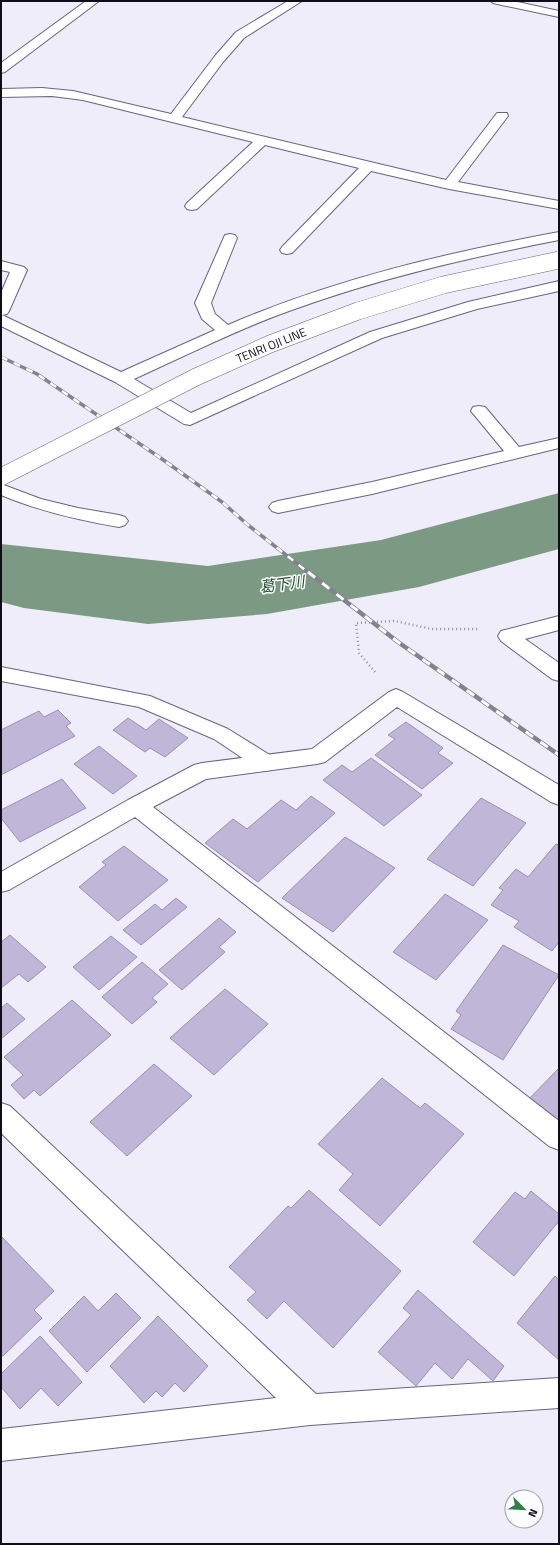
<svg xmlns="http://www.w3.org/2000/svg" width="560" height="1545" font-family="'Titillium Web','Noto Sans JP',sans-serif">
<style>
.water{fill:#7c9983}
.building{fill:#c0b7d8;stroke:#9991b0}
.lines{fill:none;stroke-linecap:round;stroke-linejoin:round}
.service-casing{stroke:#6a627f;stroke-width:2}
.minor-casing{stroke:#6a627f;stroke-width:2}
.trunk-casing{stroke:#6a627f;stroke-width:2}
.path{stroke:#94919d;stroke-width:2.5;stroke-dasharray:1 3;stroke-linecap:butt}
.service{fill:#fff;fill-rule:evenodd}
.minor{fill:#fff;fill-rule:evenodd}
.trunk{fill:#fff;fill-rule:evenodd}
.rail-far1-casing{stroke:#85828f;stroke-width:3.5}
.rail-casing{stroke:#85828f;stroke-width:4.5}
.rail-far1{stroke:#fcfcfc;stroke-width:2.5;stroke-dasharray:7;stroke-linecap:butt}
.rail{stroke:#fcfcfc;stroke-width:3;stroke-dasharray:9;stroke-linecap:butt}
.primary-bridge-casing{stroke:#6a627f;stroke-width:18;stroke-linecap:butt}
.primary-bridge{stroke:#fff;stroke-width:17}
.labels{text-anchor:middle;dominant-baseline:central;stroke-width:3;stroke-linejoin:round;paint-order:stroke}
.far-street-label{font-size:12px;fill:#100d18;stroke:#fcfcfc}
.water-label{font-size:15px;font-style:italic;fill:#1c4d2d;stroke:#fcfcfc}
</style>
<rect width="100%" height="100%" fill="#f0edfb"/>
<path class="water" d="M559,493v56l-140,38 -152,27 -119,10 -124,-16 -23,-6v-58l207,22 173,-26z"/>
<path class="building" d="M58,710l13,13 -5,3 9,10 -74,39v-45l38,-19 5,6z
M128,718l18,12 13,-11 29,19 -23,19 -15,-9 -5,4 -32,-22z
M406,722l37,26 -5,5 15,10 -31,26 -47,-34 20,-16 -7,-4z
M99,746l38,30 -24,18 -39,-30z
M371,758l51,37 -38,31 -61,-46 19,-15 10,7z
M62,779l24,29 -66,34 -19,-24v-8z
M311,796l24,17 -77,69 -53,-39 28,-24 14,10 34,-29 15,10z
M481,798l45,25 -53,63 -46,-27z
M345,837l50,31 -62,64 -51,-34z
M556,844l3,1v97l-7,9 -38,-24 5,-6 -28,-16 12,-15 -4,-2 17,-19 12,8z
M124,846l44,34 -50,41 -39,-34 27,-22 -4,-3z
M445,894l43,26 -52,60 -43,-28z
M176,898l11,9 -46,38 -18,-15 32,-26 7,6z
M219,918l17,14 -17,15 6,5 -43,38 -23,-20z
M10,935l36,32 -18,15 -9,-8 -18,14v-46z
M111,936l26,21 -38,33 -26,-23z
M503,945l56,30 -56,85 -52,-31 10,-14 -5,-4z
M142,962l26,22 -16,14 5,4 -25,22 -30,-27z
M225,989l43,35 -54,51 -44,-37z
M72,1000l39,35 -71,61 -6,-6 -10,9 -13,-14 12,-10 -19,-18z
M7,1003l18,16 -24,20v-31z
M154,1064l38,32 -65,60 -37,-34z
M559,1068v59l-32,-26z
M382,1078l38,30 5,-5 39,31 -84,92 -41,-36 14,-16 -35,-30z
M309,1190l92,81 -68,77 -49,-47 -17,18 -20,-19 9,-8 -27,-25 59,-61 3,2z
M531,1191l28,23v7l-45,55 -41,-34 42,-50 10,7z
M1,1236l53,55 -20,19 8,8 -39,38 -2,-1z
M555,1276l4,4v80l-42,-37z
M418,1290l86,76 -11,15 -25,-22 -16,20 -17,-16 -19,23 -38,-34 33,-37 -8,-7z
M116,1293l25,25 -54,54 -38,-41 35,-35 14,15z
M158,1316l50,50 -24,26 -9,-9 -13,14 -6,-6 -12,12 -34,-37z
M40,1336l42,46 -24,24 -17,-18 -21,21 -19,-22v-13z"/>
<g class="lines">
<g class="service-casing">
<path id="service" d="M1,484l40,15 37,9 41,7 6,2 3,4 -3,4 -6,2c-41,-7 -80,-16 -118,-32z
M1,667l149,29 78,33 45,28 3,6 -3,6 -7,2 -7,-2 -45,-30 -75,-32 -138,-26z"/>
</g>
<g class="minor-casing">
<path id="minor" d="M86,1h13l-94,71 -4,1v-10z
M288,1h14l-58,37 -21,24 -41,55 264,63 51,-67h10l1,3 -50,66 101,19v8l-110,-20 -78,-18 -79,82 -5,1 -5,-1 -2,-3 2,-3 77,-79 -94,-23 -68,64 -5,1 -5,-1 -2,-3 2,-3 66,-61 -170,-42 -31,-4 -51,1v-8l41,-1 31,3 98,23 44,-58 21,-24z
M559,232v8c-92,18 -182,39 -270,71 -53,19 -104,45 -155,68l57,34 179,-81 98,-30 91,-21v10l-82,18 -95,29 -192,87 -6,-1 -69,-42 -114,-56v-33l9,-21 -9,-2v-9l23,6 3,3 -18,41 -2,3 -5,1 119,57 94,-42 -13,-11 -7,-16 30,-68 5,-1 5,1 2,3 -26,65 4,11 13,11c106,-46 218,-72 331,-93z
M479,406l6,1 34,40 40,-9v10l-187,46 -94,19 -6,-2 -3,-4 3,-4 6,-2 94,-19 132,-31 -33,-40 2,-4z
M559,616v14l-34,9 34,24v18l-7,-2 -51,-38 -3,-5 3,-5z
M396,689l7,3 156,93v20l-8,-3 -154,-95 -72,55 -8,2 -111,15 -53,28 406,314v29l-10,-4 -414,-329 -126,73 -8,2v-20l127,-72 66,-35 8,-2 110,-14 77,-57z
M1,1103l9,3 306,288 243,-16v30l-249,17 -309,36v-32l275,-31 -275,-265z"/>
</g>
<g class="trunk-casing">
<path id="trunk" d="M491,1h22l46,10v6l-62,-13 -4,-1z"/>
</g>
<path class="path" d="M375,672l-16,-19 -3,-30 39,-2 37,8h46"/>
<use href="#service" class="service"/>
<use href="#minor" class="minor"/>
<use href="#trunk" class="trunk"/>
<g class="rail-far1-casing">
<path id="rail-far1" d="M1,357l36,17 125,85 60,43 26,23 61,48"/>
</g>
<g class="rail-casing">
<path id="rail" d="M308,572l90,70 161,113"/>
</g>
<use href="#rail-far1" class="rail-far1"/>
<use href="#rail" class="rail"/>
<g class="primary-bridge-casing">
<path id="primary-bridge" d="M1,477l195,-100 74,-33 88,-33 85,-26 116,-25"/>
</g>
<use href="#primary-bridge" class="primary-bridge"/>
</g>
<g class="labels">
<g class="far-street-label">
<text transform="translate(271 345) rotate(-22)">TENRI OJI LINE</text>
</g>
<g class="water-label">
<text transform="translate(282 584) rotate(-8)">葛下川</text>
</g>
</g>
<rect width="560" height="1545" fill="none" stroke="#100d18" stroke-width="4"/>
<g transform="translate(524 1509) rotate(114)"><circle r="19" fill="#fcfcfc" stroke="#9e9ca1"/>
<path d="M0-3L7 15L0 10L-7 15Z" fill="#317d4c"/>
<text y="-6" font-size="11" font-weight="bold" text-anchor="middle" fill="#100d18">N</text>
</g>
</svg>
